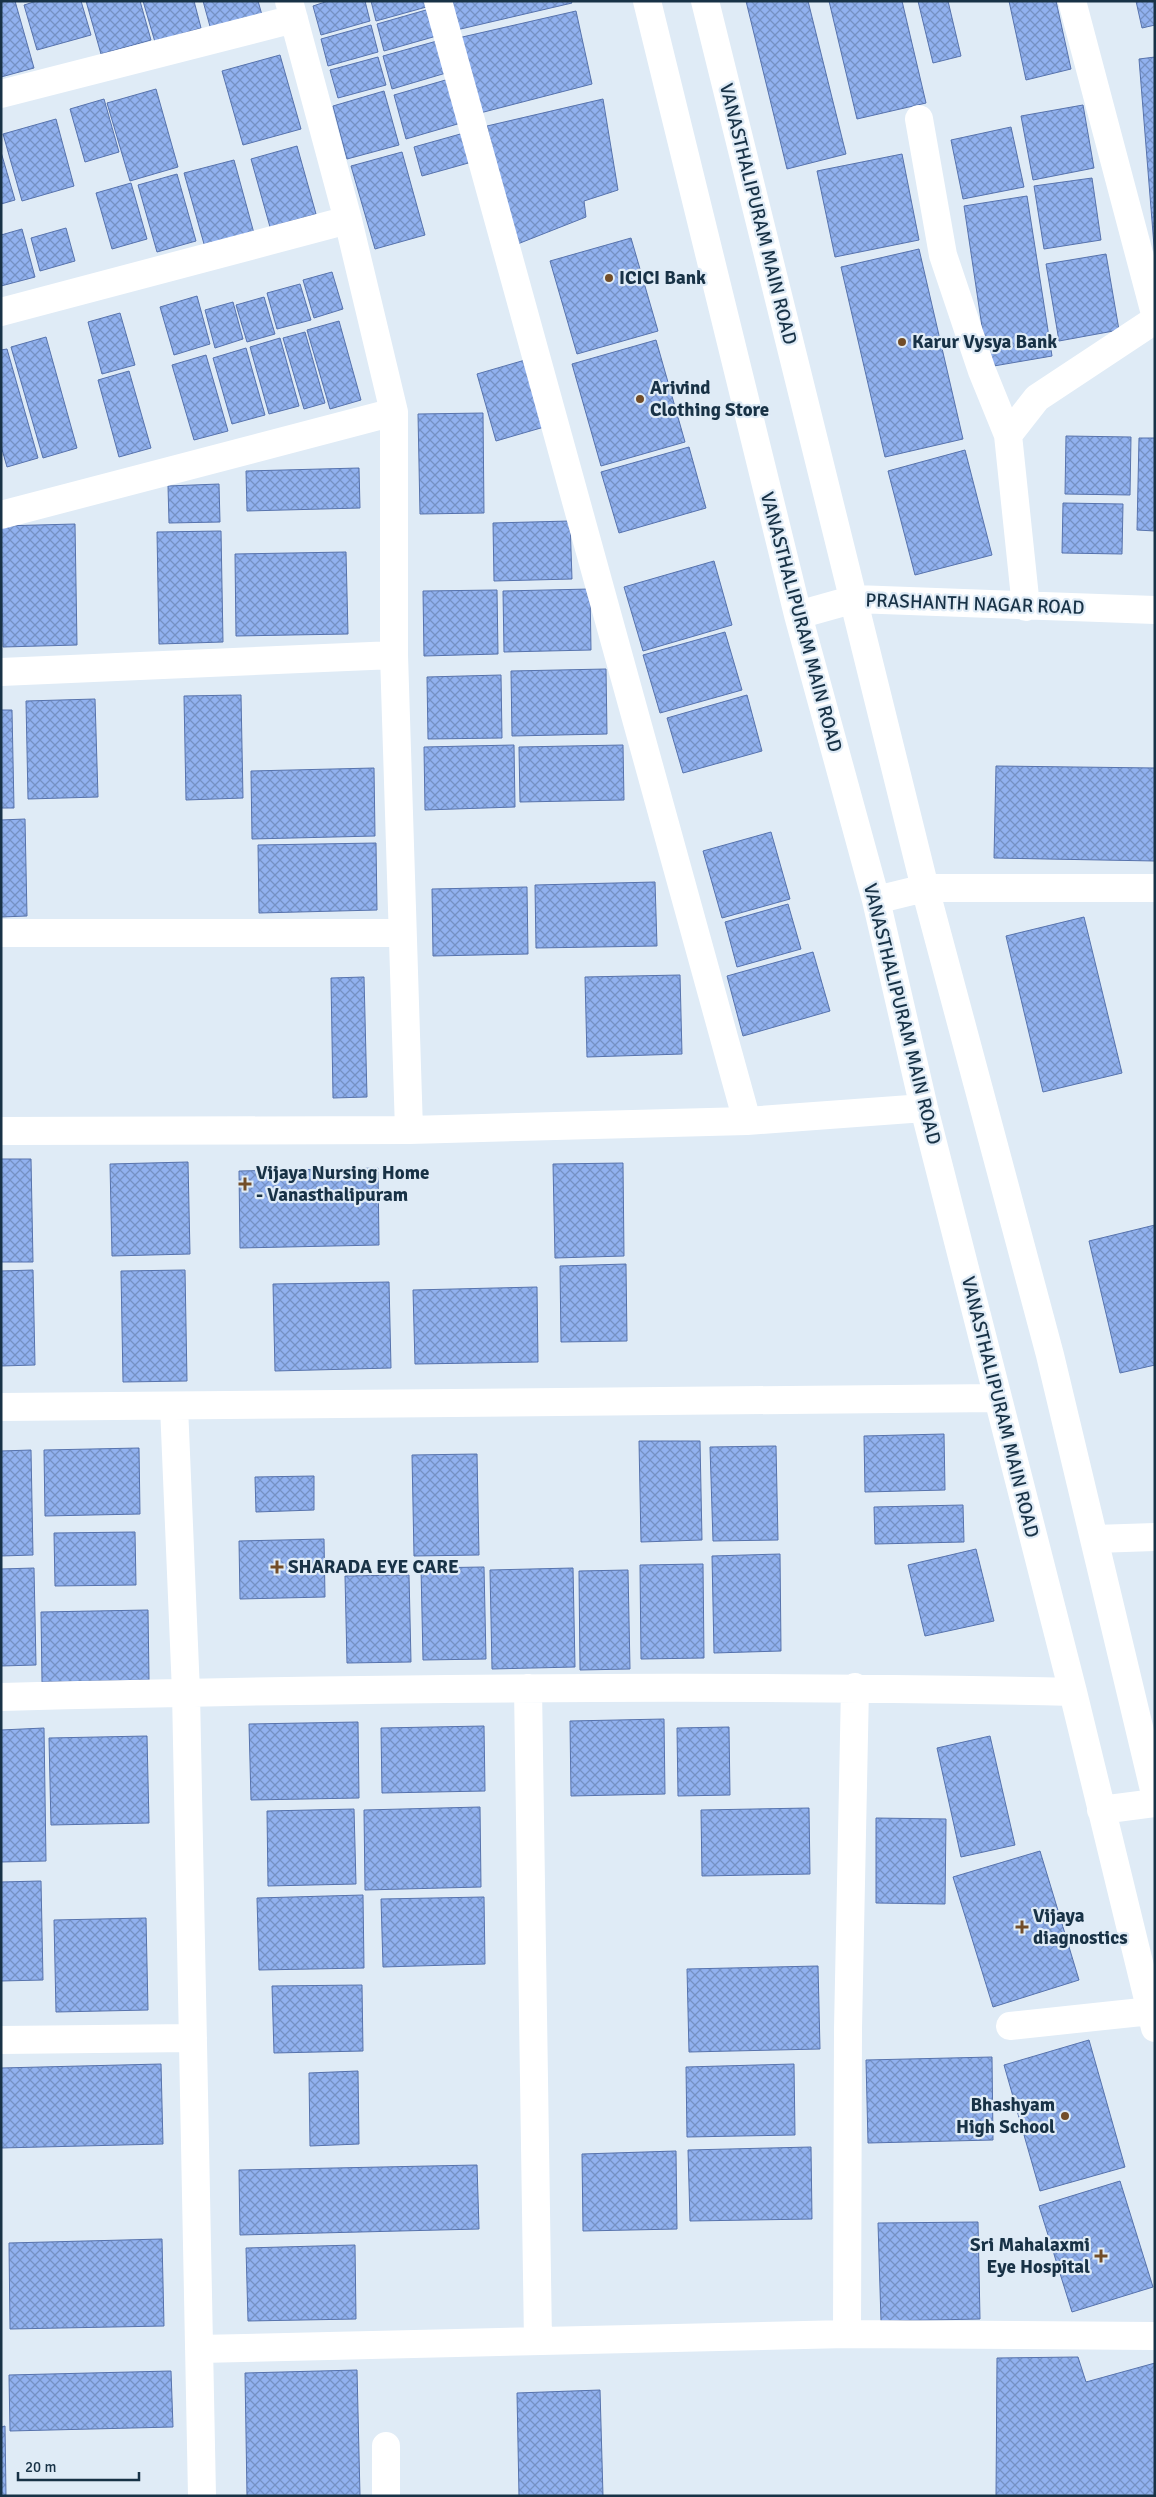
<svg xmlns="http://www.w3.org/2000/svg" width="1156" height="2497" font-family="Signika,sans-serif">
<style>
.building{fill:url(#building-cross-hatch);stroke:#5773ad}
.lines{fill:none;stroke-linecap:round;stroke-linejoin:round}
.minor{stroke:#fff;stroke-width:28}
.poi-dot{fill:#724d28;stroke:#dfebf6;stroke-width:2}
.labels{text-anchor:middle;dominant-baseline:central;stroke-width:4.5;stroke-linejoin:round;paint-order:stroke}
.street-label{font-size:19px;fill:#183246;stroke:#dfebf6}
.poi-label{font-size:19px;font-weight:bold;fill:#183246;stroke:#dfebf6;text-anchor:start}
</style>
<defs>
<pattern id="building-cross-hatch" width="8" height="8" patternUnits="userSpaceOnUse" patternTransform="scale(1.25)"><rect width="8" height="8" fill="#91b1ef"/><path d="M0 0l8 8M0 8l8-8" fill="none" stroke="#7591c3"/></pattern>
</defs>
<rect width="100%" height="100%" fill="#dfebf6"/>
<path class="building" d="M1,1h14l19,67 -33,9z
M37,1h44l10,34 -54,15 -13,-45z
M86,1h54l11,39 -50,14z
M143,1h51l7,27 -46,14z
M203,1h55l4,14 -51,15z
M328,1h37l5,20 -49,14 -8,-29z
M371,1h57l2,5 -54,15z
M447,1h124l1,2 -120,28z
M746,1h62l38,153 -59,15z
M829,1h73l24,102 -69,16z
M918,1h30l13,55 -28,7z
M1009,1h47l15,68 -45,11z
M1136,1h19v24l-13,3z
M433,8l7,27 -56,16 -7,-27z
M576,11l16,73 -112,29 -22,-75z
M371,25l7,27 -50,14 -7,-27z
M437,41l9,32 -54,16 -9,-33z
M280,55l21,74 -58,16 -21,-74z
M378,57l8,28 -48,13 -8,-28z
M1155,57v201l-16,-199z
M449,79l12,44 -55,16 -12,-44z
M156,89l22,78 -48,14 -23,-78z
M384,91l15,54 -52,14 -14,-53z
M104,99l15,53 -34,10 -15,-53z
M603,99l15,91 -34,11 2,16 -71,28 -28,-119z
M1083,105l11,63 -61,12 -12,-64z
M56,119l18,67 -52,15 -19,-67z
M1011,127l13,60 -61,12 -12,-59z
M464,133l8,29 -50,14 -8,-29z
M297,146l19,68 -46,13 -19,-68z
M1,152l14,48 -14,4z
M402,152l23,83 -50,14 -24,-83z
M902,154l17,86 -84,17 -18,-86z
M234,160l21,77 -49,14 -22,-78z
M177,174l19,67 -39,11 -19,-67z
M1092,178l9,62 -57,9 -10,-63z
M131,183l16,56 -35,10 -16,-56z
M1027,196l25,160 -64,11 -24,-161z
M66,228l9,33 -35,10 -9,-33z
M22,229l13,48 -34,9v-51z
M631,238l27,93 -81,23 -27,-93z
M919,249l44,190 -78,18 -44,-190z
M1106,254l13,76 -60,11 -13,-77z
M332,272l11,37 -29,9 -11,-38z
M300,284l11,36 -34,9 -10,-36z
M197,296l13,48 -36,11 -14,-48z
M264,297l11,37 -28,8 -11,-37z
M233,302l10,37 -28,9 -10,-38z
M120,313l15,52 -33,9 -14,-52z
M339,321l22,79 -31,9 -23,-79z
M305,332l20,71 -21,6 -21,-71z
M46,337l31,111 -34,10 -32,-111z
M280,338l19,68 -30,8 -19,-67z
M656,340l29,102 -84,24 -29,-102z
M246,348l19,67 -33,9 -19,-66z
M7,349l31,109 -31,9 -6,-21v-96z
M206,355l22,76 -34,9 -22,-75z
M532,358l19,67 -55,16 -19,-67z
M129,371l22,77 -32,9 -21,-77z
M483,413l1,100 -64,1 -2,-100z
M1066,436l65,1 -1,58 -65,-1z
M1139,438h16v93l-18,-1z
M689,447l17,61 -87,25 -18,-61z
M965,450l27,105 -77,20 -27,-104z
M359,468l1,40 -113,3 -1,-40z
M219,484l1,38 -51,1 -1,-37z
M1063,503l60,1 -1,50 -60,-1z
M570,521l2,58 -78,2 -1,-58z
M75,524l2,121 -74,2 -2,-121z
M221,531l2,111 -64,2 -2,-112z
M346,552l2,82 -112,2 -1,-82z
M714,561l18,64 -89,26 -19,-64z
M590,589l1,61 -87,2 -1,-61z
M497,590l1,64 -74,2 -1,-65z
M725,632l17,58 -82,23 -17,-58z
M606,669l1,65 -95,2 -1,-65z
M501,675l1,63 -74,1 -1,-62z
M241,695l2,103 -57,2 -2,-104z
M747,695l15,56 -79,22 -16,-55z
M95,699l3,98 -70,2 -2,-98z
M1,710h11l2,98h-13z
M514,745l1,62 -90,3 -1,-63z
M623,745l1,55 -104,2 -1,-55z
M996,766l159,2v93l-161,-3z
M374,768l1,68 -123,3 -1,-68z
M25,819l2,97 -26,1v-97z
M771,832l19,67 -68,19 -19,-67z
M376,843l1,67 -118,3 -1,-68z
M655,882l2,64 -121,2 -1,-63z
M527,887l1,67 -95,2 -1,-67z
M788,904l13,45 -64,18 -12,-45z
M1084,917l38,156 -79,19 -37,-156z
M813,952l17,59 -87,25 -16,-60z
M680,975l2,79 -95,3 -2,-80z
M364,977l3,120 -34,1 -2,-120z
M1,1159h30l2,103h-32z
M188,1162l2,92 -78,2 -2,-92z
M623,1163l1,93 -69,2 -2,-94z
M378,1168l1,77 -139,3 -1,-77z
M1155,1225v140l-35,8 -31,-132z
M626,1264l1,77 -66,1 -1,-76z
M33,1270l2,95 -34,1v-95z
M185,1270l2,111 -64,1 -2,-111z
M389,1282l2,86 -116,3 -2,-87z
M537,1287l1,75 -123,2 -2,-74z
M944,1434l1,56 -80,2 -1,-56z
M639,1441h61l2,99 -61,2z
M776,1446l2,94 -65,1 -3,-94z
M139,1448l1,66 -95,2 -1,-66z
M31,1450l2,105 -32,1v-105z
M477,1454l2,101 -65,1 -2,-101z
M314,1476v34l-58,2 -1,-35z
M963,1505l1,37 -89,2 -1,-37z
M135,1532l1,53 -81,1 -1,-53z
M324,1539l1,58 -85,2 -1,-58z
M976,1549l18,72 -69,15 -17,-71z
M780,1554l1,97 -67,2 -2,-97z
M703,1564l1,94 -63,1 -1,-94z
M484,1567l2,92 -63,1 -2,-92z
M34,1568l2,97 -35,1v-97z
M573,1568l2,99 -83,2 -2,-99z
M628,1570l2,99 -50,1 -1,-99z
M409,1575l2,87 -64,1 -2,-87z
M148,1610l1,70 -107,2 -1,-70z
M664,1719l1,75 -94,2 -1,-75z
M358,1722l1,76 -108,2 -2,-76z
M484,1726l1,65 -103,2 -1,-65z
M729,1727l1,68 -52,1 -1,-68z
M44,1728l2,133 -45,1v-132z
M147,1736l2,87 -98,2 -2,-87z
M990,1736l25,109 -54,12 -24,-109z
M480,1807l1,80 -116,3 -1,-80z
M809,1808l1,66 -108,2 -1,-66z
M354,1809l2,75 -88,2 -1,-75z
M876,1818l70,1 -1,85 -69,-1z
M1040,1851l39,129 -86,27 -40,-130z
M41,1881l2,99 -42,1v-99z
M363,1895l1,73 -105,2 -2,-72z
M484,1897l1,67 -102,3 -2,-68z
M146,1918l2,92 -92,2 -2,-92z
M818,1966l2,83 -131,3 -2,-83z
M362,1985l1,66 -89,2 -2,-67z
M1089,2040l36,127 -85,24 -36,-126z
M992,2057l1,83 -125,3 -2,-83z
M161,2064l2,80 -162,4v-80z
M794,2064l1,71 -108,2 -1,-70z
M358,2071l1,73 -49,2 -1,-73z
M811,2147l1,72 -122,2 -2,-71z
M676,2151l1,78 -94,2 -1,-77z
M477,2165l2,64 -239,6 -1,-65z
M1120,2181l33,106 -81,25 -33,-106z
M978,2222l2,97 -99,2 -3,-98z
M162,2239l2,87 -154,3 -1,-86z
M355,2245l1,74 -108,2 -2,-73z
M1078,2357l8,25 69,-19v133h-159l1,-138z
M357,2370l3,126h-113l-2,-123z
M171,2371l2,56 -163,4 -1,-56z
M600,2390l3,106h-84l-2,-103z
M5,2426l1,70h-5v-69z"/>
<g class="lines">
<path class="minor" d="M289,1l59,219 46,192v243l15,475
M438,1l309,1120
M647,1l151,614 78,285 48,208 149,584 82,336
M705,1l220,887 125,467 105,439
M1072,1l83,313
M1,94l293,-75
M919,119l24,136 39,116 26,64
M1,312l347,-92
M1,515l393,-103
M1026,607l-18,-172 29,-37 118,-78
M798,615l57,-16 300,11
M1,672l393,-17
M876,900l49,-12h230
M1,933h401
M1,1131l408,-1 338,-9 177,-13
M174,1406l12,286 16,804
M1,1407l997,-9
M1095,1539l60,-2
M528,1688l10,653
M1,1697c357,-9 715,-13 1072,-5
M1101,1810l54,-7
M1010,2026l141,-15
M1,2040l192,-2
M847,2334l1,-305 7,-342
M199,2349l648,-15 308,2
M386,2446v50"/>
</g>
<g class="poi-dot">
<circle cx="609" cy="278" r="5"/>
<circle cx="902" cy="342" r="5"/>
<circle cx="640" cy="399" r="5"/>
<path d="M242.5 1176.5h5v5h5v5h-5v5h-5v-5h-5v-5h5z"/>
<path d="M274.5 1559.5h5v5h5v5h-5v5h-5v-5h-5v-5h5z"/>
<path d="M1019.5 1919.5h5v5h5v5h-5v5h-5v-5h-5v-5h5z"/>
<circle cx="1065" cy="2116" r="5"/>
<path d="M1098.5 2248.5h5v5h5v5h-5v5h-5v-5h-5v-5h5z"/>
</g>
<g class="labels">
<g class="street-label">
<text transform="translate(758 214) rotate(76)">VANASTHALIPURAM MAIN ROAD</text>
<text transform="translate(975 604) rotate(2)">PRASHANTH NAGAR ROAD</text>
<text transform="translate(801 622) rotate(75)">VANASTHALIPURAM MAIN ROAD</text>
<text transform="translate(902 1014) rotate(76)">VANASTHALIPURAM MAIN ROAD</text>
<text transform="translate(1000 1407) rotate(76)">VANASTHALIPURAM MAIN ROAD</text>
</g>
<g class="poi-label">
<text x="619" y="278">ICICI Bank</text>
<text x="912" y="342">Karur Vysya Bank</text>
<text x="650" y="388">Arivind<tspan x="650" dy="22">Clothing Store</tspan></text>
<text x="256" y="1173">Vijaya Nursing Home<tspan x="256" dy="22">- Vanasthalipuram</tspan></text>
<text x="288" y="1567">SHARADA EYE CARE</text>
<text x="1033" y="1916">Vijaya<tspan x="1033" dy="22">diagnostics</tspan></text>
<text x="1055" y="2105" text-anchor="end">Bhashyam<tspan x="1055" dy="22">High School</tspan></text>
<text x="1090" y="2245" text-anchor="end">Sri Mahalaxmi<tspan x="1090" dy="22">Eye Hospital</tspan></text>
</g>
</g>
<rect width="1156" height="2497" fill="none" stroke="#183246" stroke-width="5"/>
<path d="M18 2472v8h121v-8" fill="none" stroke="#183246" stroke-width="2.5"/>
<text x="25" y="2472" font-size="15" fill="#183246" stroke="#dfebf6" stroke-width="4" paint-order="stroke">20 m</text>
</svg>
